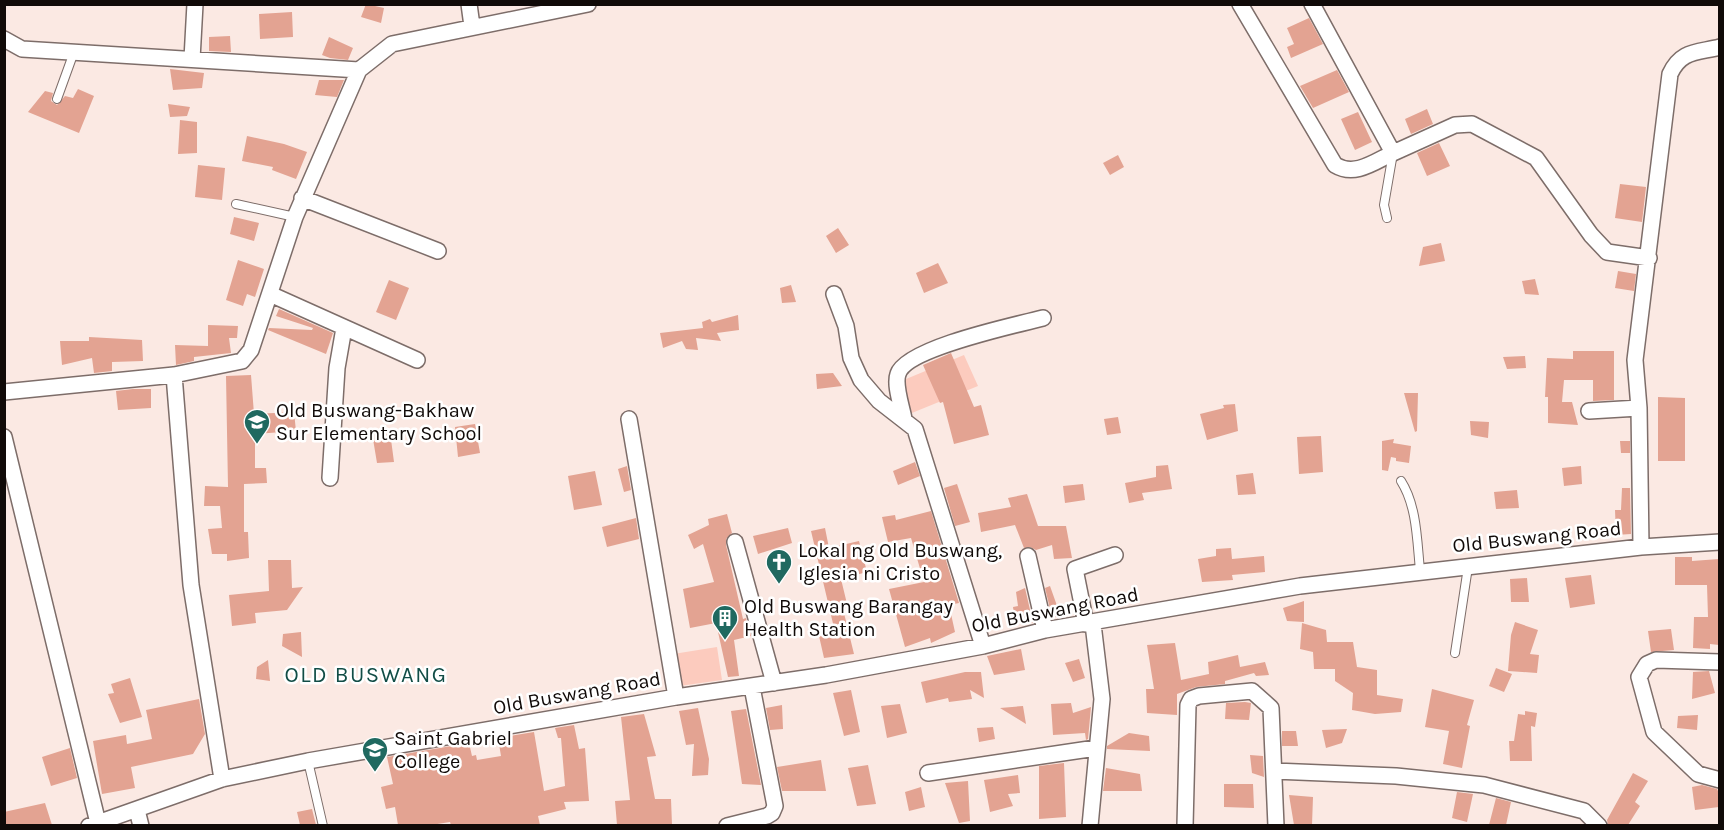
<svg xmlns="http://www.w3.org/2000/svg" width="1724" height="830" font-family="Karla,sans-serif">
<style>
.green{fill:#fccbbe}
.building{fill:#e3a392}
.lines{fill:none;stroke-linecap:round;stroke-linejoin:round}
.lane-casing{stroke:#7d6d69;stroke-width:10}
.street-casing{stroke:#7d6d69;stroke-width:18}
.lane{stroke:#fff;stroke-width:8}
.street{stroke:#fff;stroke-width:15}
.labels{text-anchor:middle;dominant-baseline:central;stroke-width:5;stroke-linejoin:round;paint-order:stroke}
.poi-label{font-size:20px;fill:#100a08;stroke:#fff;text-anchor:start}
.street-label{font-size:20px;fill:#100a08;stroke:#fff}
.quarter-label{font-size:22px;letter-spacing:1.5px;fill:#124d46;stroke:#fff}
</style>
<rect width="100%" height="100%" fill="#fbe9e3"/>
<path class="green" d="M964,355l14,31 -71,29 -13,-31z
M717,647l5,33 -50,7 -5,-32z"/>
<path class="building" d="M366,4l18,4 -3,15 -20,-6z
M292,12l1,25 -33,2 -1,-25z
M1309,18l14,26 -32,14 -4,-11 7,-3 -7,-16z
M230,36l1,16 -22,-1v-14z
M329,37l24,11 -5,12 -18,-2 -8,-3z
M170,69l34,4 -2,15 -29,2z
M1337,70l12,22 -36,16 -13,-22z
M319,80h25l-7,17 -22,-2z
M78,89l16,7 -15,37 -51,-21 17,-21 8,2 -2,8 6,4 8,-9 8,2z
M168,104l22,3 -3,9 -17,1z
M1427,109l6,15 -22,10 -6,-15z
M1358,112l14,30 -17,8 -14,-31z
M180,120l17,2v31l-19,1z
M247,136l37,8 23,8 -11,27 -24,-9 1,-3 -31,-6z
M1439,143l11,23 -23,10 -10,-23z
M1118,155l6,12 -14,8 -7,-12z
M198,165l27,3 -3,32 -27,-3z
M1620,184l26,3 -4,35 -27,-4z
M234,217l25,6 -5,18 -24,-7z
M838,228l11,17 -13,8 -10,-17z
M1441,243l4,18 -26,5 4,-19z
M238,260l26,9 -9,28 -8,-3 -4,12 -17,-6z
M938,263l10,20 -24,10 -8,-20z
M1618,271l18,3 -2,17 -19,-3z
M1535,279l4,16 -14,-1 -3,-13z
M389,280l20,8 -13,32 -20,-8z
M791,285l5,17 -14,1 -2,-15z
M279,309l54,24 -7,21 -58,-24 1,-2 43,2 1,-2 -37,-12z
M738,315l1,15 -22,3 4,8 -25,-3 2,12 -12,-1 -4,-8 -19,7 -3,-15 43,-5 -1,-6 8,-3 2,3z
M208,325l30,1 -1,12h-8l2,15 -37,4v4l-18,4 -1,-20 33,1z
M89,337l53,3 1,21 -31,1v9l-18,2 -2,-15 -30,7 -2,-24h29z
M1573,351h41v49l-21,1v-21h-29l-2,22h10l6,23 -30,-2v-26h-3l2,-39 26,1z
M951,353l23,54 7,-2 8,30 -35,9 -11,-42 -3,1 -17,-38z
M1525,356l1,12 -19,1 -4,-12z
M833,373l9,13 -25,3 -1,-15z
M251,375l3,39 40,-2 2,19 -41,3v34h11l1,15 -23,1v48h4l1,26 -22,3v-7h-15l-4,-25 14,-1 -2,-22h-16l1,-20 23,1 -2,-111z
M133,389h18v19l-33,2 -2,-19z
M1404,393h14l-1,38 -2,1z
M1658,397l27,1v63h-27z
M1235,404l3,27 -31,9 -7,-26 24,-6 -1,-3z
M1118,417l3,16 -14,2 -3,-16z
M1470,421l19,1 -1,16 -17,-3z
M475,424l5,29 -22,4 -3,-30z
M390,432l4,30 -17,1 -5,-30z
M1321,436l2,36 -24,2 -2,-37z
M1394,439l-1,4 18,3 -2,17 -13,-2v-3l-5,-1 -3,14 -6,-1v-29z
M1620,441h10v12h-9z
M915,462l5,14 -22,9 -5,-14z
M1168,465l4,24 -30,4 2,7 -15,3 -4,-20 31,-6v-11z
M627,466l4,24 -7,2 -6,-23z
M1581,466l1,18 -18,2 -2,-18z
M595,471l7,34 -28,5 -6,-34z
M1253,473l3,21 -18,1 -2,-20z
M957,484l13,38 -15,4 -11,-38z
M1083,484l2,16 -20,3 -2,-17z
M1622,488h8l1,46 -15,1 -1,-25h6z
M1517,490l2,18 -23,1 -2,-17z
M1027,494l11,32h28l6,32 -18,1 -2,-14 -16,5 -6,-3 -6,1 -9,-23 -34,7 -3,-19 33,-6 -3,-9z
M931,511l28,92 -10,2 6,27 -24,11 -1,-5 -25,9 -16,-58 35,-7 -13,-44 -23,4 -6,-25 13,-2 1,5z
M727,514l5,19 -6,6v6l17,74 3,-1 5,18 -17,4 5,36 -11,1 -12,-54 -26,5 -7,-39 31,-7 -11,-38 -9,5 -6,-14 21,-10 -1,-6z
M636,518l3,21 -32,8 -5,-20z
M788,528l4,15 -34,11 -5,-18z
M825,528l4,20 30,-7 8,31 -26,7 7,29 -5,1 11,45 -30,4 -5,-22 16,-4 -24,-101z
M1231,548l1,11 32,-3 1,16 -33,3 1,5 -31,2 -4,-23 18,-3v-7z
M1675,557h17v4l27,-2v86l-9,-1v5l-17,-1 1,-31h14l-1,-32h-32z
M268,560h23l1,28 11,-1 -16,23 -32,3 1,10 -24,3 -3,-31 40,-4z
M1591,575l4,29 -25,4 -5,-30z
M1527,578l2,24h-18l-1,-23z
M1050,586l11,31h-9l-7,-29z
M1025,588l8,35h-18l-2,-16 5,-1 -2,-14z
M1304,601v21l-17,-1 -4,-13z
M1515,622l23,8 -8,24 9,1 -2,18 -29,-2 3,-36z
M1302,623l24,7 1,12h26l4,25 20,3v25l26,4 -2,13 -26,2 -23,-4 1,-17 -18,-12v-12h-21l-1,-17 -13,-3z
M1671,629l3,21 -23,2 -3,-21z
M301,632l1,25 -20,-11 1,-12z
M1175,643l6,37 28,-6 -1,-12 30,-7 2,12 25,-5 4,13 -13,1 -2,-3 -29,8v3l-29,3 -19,7v21l-30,-2 -1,-24h8l-7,-44z
M1021,649l4,21 -31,5 -7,-19z
M1079,659l6,19 -12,4 -8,-19z
M268,660l2,21 -14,-2 1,-12z
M1496,668l16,6 -8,18 -15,-6z
M1709,671l6,22 -23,6 1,-27z
M965,672h16l3,26 -14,-8 2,9 -23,3 -1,-4 -22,5 -5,-21z
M130,678l12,39 -22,6 -12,-29 6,-1 -3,-9z
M1432,689l42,11 -7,25 3,1 -8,42 -19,-4 6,-33 -24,-4z
M851,690l9,42 -16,4 -11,-43z
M199,699l6,35 -12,20 -62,13 4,21 -33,6 -9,-53 33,-6 1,9 25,-5 -6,-29z
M1245,702l6,1 -2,17 -24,-1 1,-16z
M1071,703l2,10 18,-6 -3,32 -2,1 -1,-7 -32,2 -2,-31z
M900,704l7,29 -20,5 -6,-32z
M782,705l1,24 -13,1 -4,-22z
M1023,706l3,18 -26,-16z
M698,708l11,51 -1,16 -16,1 2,-32 -8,1 -7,-34z
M746,709l15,76 -19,-1 -11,-73z
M1525,711l12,2 -2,14 -4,-1 1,35h-22l-1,-20h5l4,-27 7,1z
M644,714l12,42 -9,1 8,42h16l1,26h-55l-2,-24 15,-1 -9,-83z
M1698,715l-1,15 -20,-2 1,-12z
M574,725l5,24 6,-1 4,53 -25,1 2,7 -28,7 2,9h-89l-1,-3 -19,3h-33l-3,-18 -9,2 -5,-22 12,-3 -6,-27 82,-14 3,13 4,-1 1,5 24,-4 -3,-18 36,-6 10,59 21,-5 -4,-48h-3l-3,-10z
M993,727l2,12 -16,3 -2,-14z
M1347,729l-5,14 -16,5 -4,-18z
M1282,731h14l2,15h-16z
M1129,733l20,3 1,15 -43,-2v-3z
M70,748l7,30 -26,8 -9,-29z
M1250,755l13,1 1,21 -12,-4z
M821,760l5,31h-44l-5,-24z
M1064,763l2,54 -27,2v-53z
M868,765l8,39 -19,2 -9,-38z
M1106,768l34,6 2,17h-39z
M1633,773l15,8 -13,21 5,4 -12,19h-20l-1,-5z
M1018,775l2,18 -12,1 5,12 -23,6 -6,-32z
M968,781l2,40 -11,2 -14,-40z
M1224,784h29l1,24 -30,-1z
M1702,785l15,4 2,4v14l-24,3 -3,-23z
M921,787l4,20 -16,4 -4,-19z
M1457,792l16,2 -6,28 -15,-4z
M1289,795l24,2 -1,28h-18z
M1496,798l15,4 -5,23h-17z
M45,803l7,22h-48v-13z
M312,809l4,16h-16l-3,-13z"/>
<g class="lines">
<g class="lane-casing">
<path id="lane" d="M57,99l17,-47
M236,204l59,13
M1387,218l-3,-13 9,-52
M1401,481c16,25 16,60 19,89
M1455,653l13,-86
M308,761l15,65"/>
</g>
<g class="street-casing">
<path id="street" d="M469,4l3,22
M1240,4l95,161c20,12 39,-3 58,-12
M1312,4l81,149 62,-28 17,-1 64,34 55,77 16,17 42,6
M4,39l18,10 337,21
M192,59l3,-55
M302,198l136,53
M270,294l147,66
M834,294l12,32 5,32 10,22 18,21 36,28 68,217
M174,375l17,210 31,194
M4,392l170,-17 68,-14 9,-11 44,-133 64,-147 33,-26 196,-40
M1589,411l50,-3
M629,419l47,278
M904,419c-2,-12 -10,-34 -6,-45 8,-26 118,-49 145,-56
M4,437l94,386
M330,478l7,-110 7,-40
M735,542l39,141
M1641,547l-2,-139 -4,-48 35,-286c11,-24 27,-21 50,-27
M1028,556l17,74
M1086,624l-11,-55 40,-14
M1720,662l-64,-2 -9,4 -8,13 15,55 44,42 22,6
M1274,771l122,5 88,9 100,26 15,15
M928,773l168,-25
M137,810l4,16
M89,826l133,-47 86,-18 368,-64 150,-22 157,-29 62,-16 255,-44 341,-39 79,-5
M727,826l40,-10 5,-3 3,-7 -23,-119
M1090,826l12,-127 -9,-75
M1185,826l3,-121 3,-6 8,-3 53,-5 19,17 5,118"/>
</g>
<use href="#lane" class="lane"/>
<use href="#street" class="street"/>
</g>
<defs>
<g id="school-pin" transform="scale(1.35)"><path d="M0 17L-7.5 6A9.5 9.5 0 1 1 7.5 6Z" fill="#206960" stroke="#fff"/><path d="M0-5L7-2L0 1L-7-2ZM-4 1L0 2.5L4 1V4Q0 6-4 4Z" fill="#fff"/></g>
<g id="church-pin" transform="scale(1.35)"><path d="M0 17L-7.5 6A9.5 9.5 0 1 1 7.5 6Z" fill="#206960" stroke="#fff"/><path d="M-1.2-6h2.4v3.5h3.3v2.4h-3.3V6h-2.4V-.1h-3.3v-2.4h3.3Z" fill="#fff"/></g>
<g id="building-pin" transform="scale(1.35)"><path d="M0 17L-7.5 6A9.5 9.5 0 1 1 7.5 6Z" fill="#206960" stroke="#fff"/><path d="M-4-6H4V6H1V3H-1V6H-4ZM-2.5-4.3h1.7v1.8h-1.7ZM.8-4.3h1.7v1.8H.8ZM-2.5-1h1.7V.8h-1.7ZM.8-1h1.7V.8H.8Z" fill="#fff"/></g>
<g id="university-pin" transform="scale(1.35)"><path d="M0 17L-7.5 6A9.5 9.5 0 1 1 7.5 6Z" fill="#206960" stroke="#fff"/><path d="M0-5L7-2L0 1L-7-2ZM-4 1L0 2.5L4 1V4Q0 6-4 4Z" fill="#fff"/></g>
</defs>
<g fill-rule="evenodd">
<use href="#school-pin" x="257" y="422"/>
<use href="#church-pin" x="779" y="562"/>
<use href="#building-pin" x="725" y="618"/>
<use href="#university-pin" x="375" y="750"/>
</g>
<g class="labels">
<g class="poi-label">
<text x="276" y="410">Old Buswang-Bakhaw<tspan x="276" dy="23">Sur Elementary School</tspan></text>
<text x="798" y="550">Lokal ng Old Buswang,<tspan x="798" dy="23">Iglesia ni Cristo</tspan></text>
<text x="744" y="606">Old Buswang Barangay<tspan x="744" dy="23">Health Station</tspan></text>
<text x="394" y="738">Saint Gabriel<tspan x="394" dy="23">College</tspan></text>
</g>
<g class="street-label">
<text transform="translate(1537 537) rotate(-6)">Old Buswang Road</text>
<text transform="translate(1055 610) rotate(-11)">Old Buswang Road</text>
<text transform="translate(577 693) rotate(-10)">Old Buswang Road</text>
</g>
<g class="quarter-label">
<text x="366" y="675">OLD BUSWANG</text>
</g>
</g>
<rect width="1724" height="830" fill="none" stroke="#100a08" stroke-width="12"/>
</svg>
